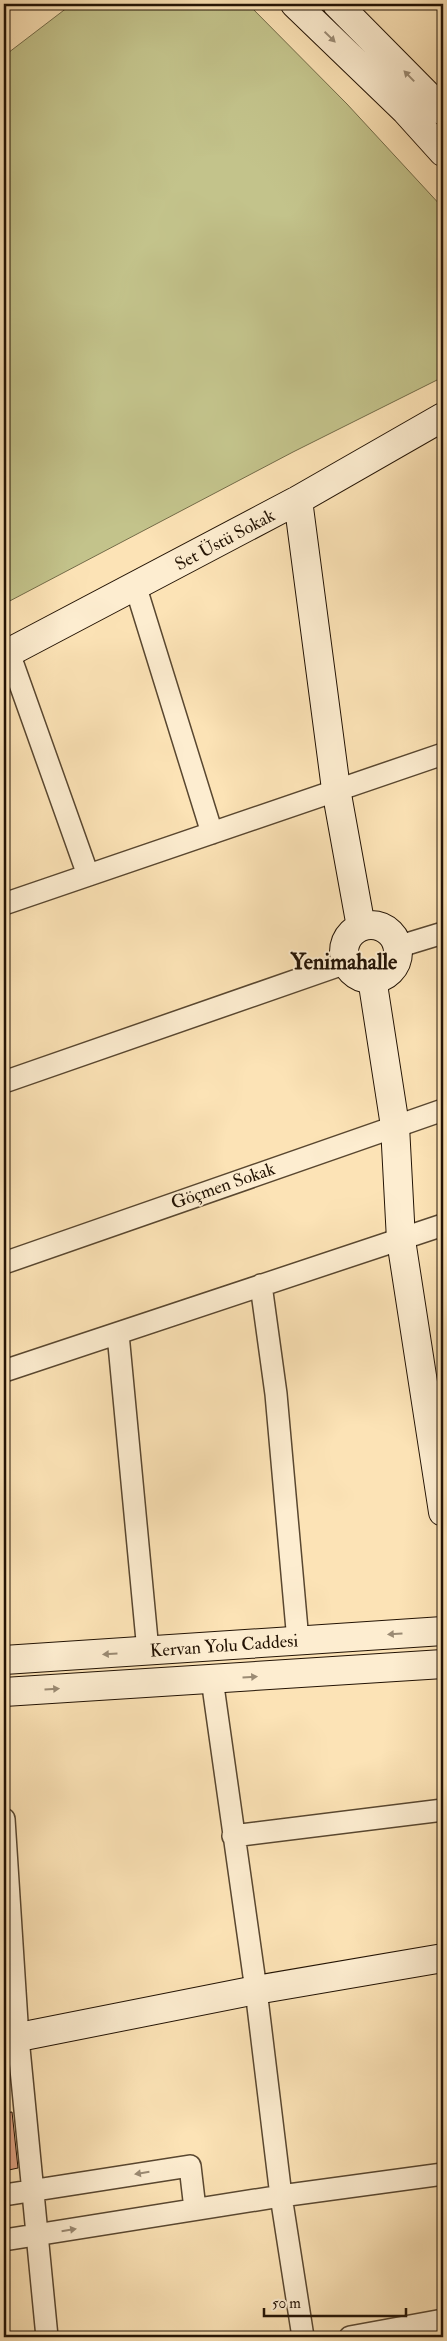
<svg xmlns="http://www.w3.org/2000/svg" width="447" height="2341" font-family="'IM FELL Double Pica',serif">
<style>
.green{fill:#c3c38b;stroke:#736b48}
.building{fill:#dea384;stroke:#231304}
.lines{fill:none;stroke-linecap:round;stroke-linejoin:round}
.street-casing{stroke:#594730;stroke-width:24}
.secondary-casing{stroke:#231304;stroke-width:30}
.street{stroke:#fdedd0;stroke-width:21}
.secondary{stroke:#fdedd0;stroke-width:28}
.oneway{fill:#9b8b74}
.labels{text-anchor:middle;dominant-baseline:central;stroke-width:4;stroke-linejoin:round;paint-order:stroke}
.street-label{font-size:18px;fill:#231304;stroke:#fdedd0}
.district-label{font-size:22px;font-weight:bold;fill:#231304;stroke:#fdedd0}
</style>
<rect width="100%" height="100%" fill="#fce3b6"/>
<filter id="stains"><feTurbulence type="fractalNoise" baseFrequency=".004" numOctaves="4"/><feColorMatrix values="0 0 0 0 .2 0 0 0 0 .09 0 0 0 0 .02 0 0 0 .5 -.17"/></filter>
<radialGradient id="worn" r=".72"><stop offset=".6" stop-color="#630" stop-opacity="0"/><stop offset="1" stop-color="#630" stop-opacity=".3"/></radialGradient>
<path class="green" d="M72,4h176l99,100 96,104v169l-150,75 -289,152v-548z"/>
<path class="building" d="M12,2112l6,56 -14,3v-58z"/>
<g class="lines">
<g class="street-casing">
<path id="street" d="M136,588l76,245
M9,653l79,222
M4,904l439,-150
M397,947l46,-14
M4,1082l342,-119
M4,1263l439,-153
M261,1285l15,109 22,247
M118,1334l30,317
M4,1371l439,-146
M212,1679l44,311 25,206 22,141
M4,1819l14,219 29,299
M233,1836l210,-26
M4,2195l186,-29 5,43
M4,2240l277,-44 162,-22
M350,2337l93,-17"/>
</g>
<g class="secondary-casing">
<path id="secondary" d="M295,4l111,107 37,41
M337,4l106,107
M298,500l38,289 25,138
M4,655l294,-155 145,-83
M344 952a27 27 0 1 1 54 0a27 27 0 1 1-54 0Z
M372,978l23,148 6,114 42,272
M4,1660l439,-29
M4,1692l439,-28
M4,2040l252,-50 187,-32"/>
</g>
<use href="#street" class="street"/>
<use href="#secondary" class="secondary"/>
</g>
<defs><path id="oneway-solid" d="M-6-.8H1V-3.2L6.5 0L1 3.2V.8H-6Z" transform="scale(1.25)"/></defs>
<g class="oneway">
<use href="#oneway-solid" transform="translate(330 37) rotate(44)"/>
<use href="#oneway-solid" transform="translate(409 76) rotate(-134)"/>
<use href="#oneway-solid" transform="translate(395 1634) rotate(176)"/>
<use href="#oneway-solid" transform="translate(110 1654) rotate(177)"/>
<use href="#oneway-solid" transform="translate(250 1677) rotate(-4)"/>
<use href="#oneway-solid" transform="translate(52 1689) rotate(-4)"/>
<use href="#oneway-solid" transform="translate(142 2173) rotate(171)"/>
<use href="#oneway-solid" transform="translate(69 2230) rotate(-9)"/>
</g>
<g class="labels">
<g class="street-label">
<text transform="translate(225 540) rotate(-28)">Set Üstü Sokak</text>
<text transform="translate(223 1186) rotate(-19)">Göçmen Sokak</text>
<text transform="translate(224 1646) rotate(-4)">Kervan Yolu Caddesi</text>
</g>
<g class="district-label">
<text x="344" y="962">Yenimahalle</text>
</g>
</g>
<rect width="447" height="2341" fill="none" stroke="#fce3b6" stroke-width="20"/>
<rect x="5" y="5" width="437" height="2331" fill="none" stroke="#231304" stroke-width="2.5"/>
<rect x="10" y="10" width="427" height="2321" fill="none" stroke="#231304"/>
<path d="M264 2308v8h142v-8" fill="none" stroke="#231304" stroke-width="2.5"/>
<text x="272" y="2308" font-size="15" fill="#231304" stroke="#fdedd0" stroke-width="4" paint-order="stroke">50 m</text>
<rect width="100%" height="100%" filter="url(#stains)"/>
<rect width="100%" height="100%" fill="url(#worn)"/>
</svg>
